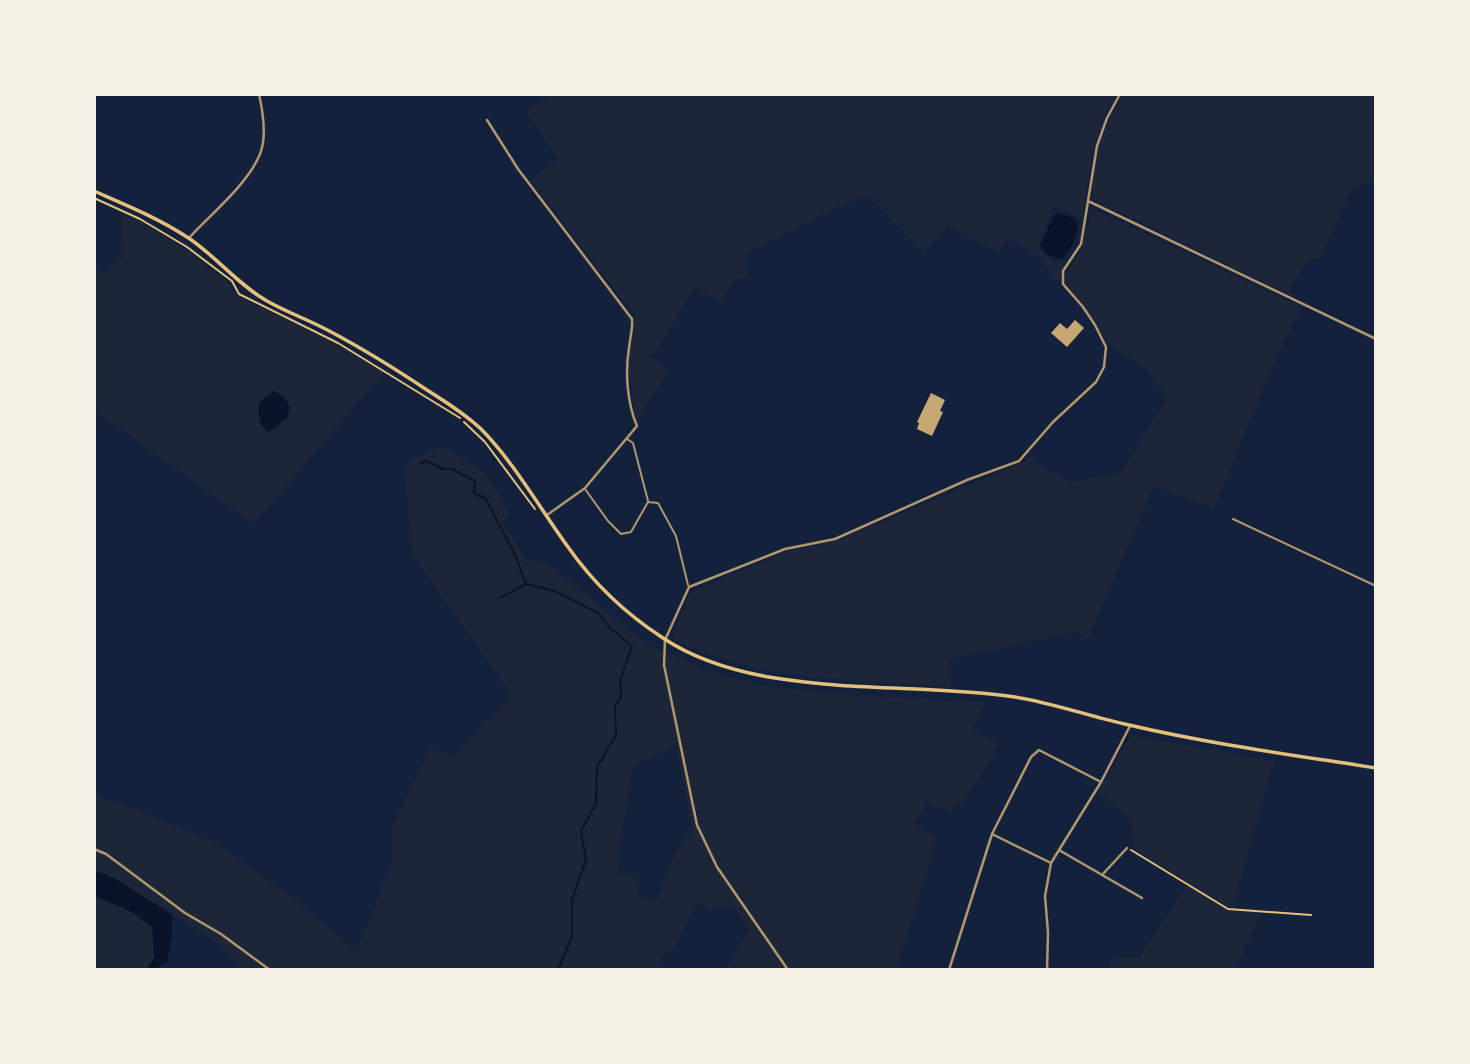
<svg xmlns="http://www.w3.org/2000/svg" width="1470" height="1064" font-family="'Golos Text',sans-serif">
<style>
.green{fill:#1d2539;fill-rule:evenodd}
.water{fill:#0b132b}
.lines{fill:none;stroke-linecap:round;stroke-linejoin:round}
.stream{stroke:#0b132b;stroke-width:2}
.building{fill:#c6a872}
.path{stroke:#e5c07b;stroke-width:2}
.service{stroke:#b1986c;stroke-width:2}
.minor{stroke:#b1986c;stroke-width:2.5}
.secondary{stroke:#e5c07b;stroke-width:3.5}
</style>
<rect width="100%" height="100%" fill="#14213d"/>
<path class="green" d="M551,94l566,1c-24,37 -29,81 -34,124l-32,-14c0,16 -10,28 -12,44l14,13 16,-3 -8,11 -1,10 -7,1 -12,-24 -33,-19 -9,15 -52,-28 -22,27 -56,-55 -24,6 -99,50 1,25 -11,1 -15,23 -25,-15 -45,70 18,12 -32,52c-5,-24 -9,-49 -7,-73 2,-12 5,-21 4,-34l-104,-134 29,-21 -33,-47z
M1123,95h252v85l-23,8 -32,70 -14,4 -19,32 -195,-95c-3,-35 14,-75 31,-104z
M1092,209l209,98 -26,53 -61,148 -60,-22 -67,155 -9,-10 -129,28v27c-93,-6 -194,-4 -278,-48l21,-47 94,-39 51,-11 182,-77 13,-9 5,9 34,18 49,-8 47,-76 -20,-28 -39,-26 -24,-37 -19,-22 -1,-6 17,-29z
M121,214l19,6 45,29 43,34 8,11 42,22 59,28 47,28 -130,152 -159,-113 -1,-144 9,7 19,-16zM277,394l7,3 3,21 -18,14 -9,-7c1,-17 -4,-28 17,-31z
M441,446l44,27 25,41 -8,8 25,38 21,4 98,80 78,33 52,10 69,7 140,9 -13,27 27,15 -37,61 -7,-4 -3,10 -26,-10 -12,23 23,14 -41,130h-171l25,-40 -16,-21 -25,1 -11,-9 -24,49 -10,3 -7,17h-414l-32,-31 -98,-61 -18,-6 -1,-76 31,10 86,36 76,52 70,59 35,-90v-35l38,-79 24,9 58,-62 -100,-140 -7,-91zM676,745l17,85 -16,19 -20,51 -18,-3 -2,-22 -21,-1 17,-109z
M1132,735l142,26 -41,146 28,7 -26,55h-125l3,-12h27l47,-73 -52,-34 -5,-34 -33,-24z
M94,896l36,15 22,16 3,31 -8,11h-52z"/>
<path class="water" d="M1060,213l17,7c3,15 -5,26 -14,38 -9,1 -18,-4 -23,-12l14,-31z
M274,391l10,6 6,10 -3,11 -18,14c-9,-4 -13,-21 -9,-30 3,-5 9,-7 14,-11z
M94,871l19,6 59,38v21l-5,26 -13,7h-7l7,-11 -2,-31 -22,-16 -35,-15z"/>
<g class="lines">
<path class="stream" d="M420,463l7,-2 16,8h9l23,12 -1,12 12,6 30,58 10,27 29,7 43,22 12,15 22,18 -12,35 1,15 -6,11 1,28 -19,32 -1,36 -15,28 5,29 -14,40v36l-14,34
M500,598l26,-14"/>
</g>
<path class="building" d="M1075,320l9,8 -17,19 -16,-14 9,-10 7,6z
M931,393l14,7 -5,11 3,1 -11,24 -15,-7 2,-6 -2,-1z"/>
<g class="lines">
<path class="path" d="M94,198l46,21 47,28 45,34 7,13 99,49 122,75
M464,422l21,20 50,67
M1131,850l97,59 83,6"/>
<path class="service" d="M627,439l6,4 15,58
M585,489l23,32 13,13 10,-2 17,-30 10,1 18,33 12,49
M1233,519l143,67"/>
<path class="minor" d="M487,120l31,49 114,150c1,11 -2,18 -3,29 -4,24 -2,55 8,78l-52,62 -38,27
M1088,201l288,138
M189,238c22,-24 59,-54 71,-84 7,-17 3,-42 -1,-60
M992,834l59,29
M94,849l12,5 79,59 36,21 49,36
M1059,850l83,48
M1102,875l25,-27
M788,970l-71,-103 -20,-42 -33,-160 1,-25 24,-53 96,-38 50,-10 132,-59 52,-19 34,-39 43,-40 8,-15 2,-20 -11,-22 -12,-18 -20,-23v-13l18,-27 16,-98 10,-28 13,-24
M949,970l43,-136 39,-77 8,-7 62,32
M1047,970l1,-37 -3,-37 6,-33 50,-81 29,-56"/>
<path class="secondary" d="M94,191c32,14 64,27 93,46 28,18 50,47 80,64 21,12 45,20 66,32 32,17 64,37 94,57 19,12 38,24 54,39 32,32 60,81 87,118 26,37 58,67 95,91 94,63 243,42 352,59 39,6 76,20 114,28 81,19 164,30 247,43"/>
</g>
<rect width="1470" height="1064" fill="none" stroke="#f6f1e7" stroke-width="192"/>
</svg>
